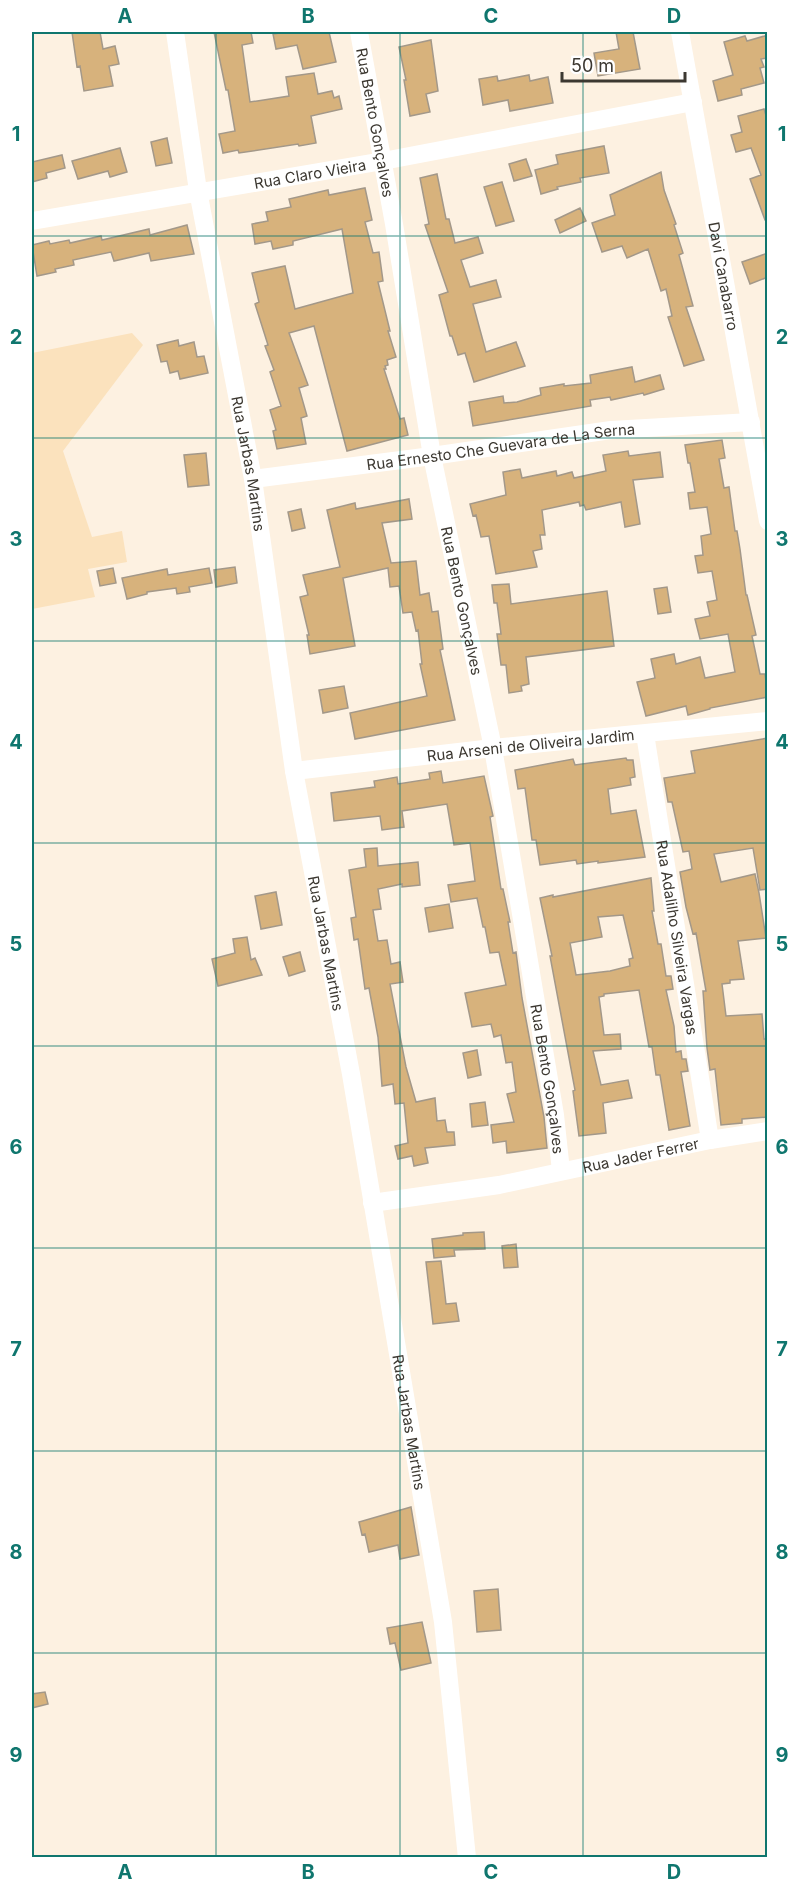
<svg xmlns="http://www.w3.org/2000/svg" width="799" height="1889" font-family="Inter,sans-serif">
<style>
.green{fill:#fbe2bd}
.building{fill:#d7b27c;stroke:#a39889;stroke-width:1.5;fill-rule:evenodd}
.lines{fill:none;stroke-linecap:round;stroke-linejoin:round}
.minor{stroke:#fff;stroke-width:18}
.grid{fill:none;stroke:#0f766e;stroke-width:1.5;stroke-opacity:0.55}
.labels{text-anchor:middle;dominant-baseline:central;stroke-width:4.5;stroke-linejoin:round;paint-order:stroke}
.street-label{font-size:15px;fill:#3c3831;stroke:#fff}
.neatline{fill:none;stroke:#0f766e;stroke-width:2}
.grid-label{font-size:20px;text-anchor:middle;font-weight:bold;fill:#0f766e}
</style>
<rect width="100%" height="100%" fill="#fdf1e1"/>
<path class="green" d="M132,333l11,12 -80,106 29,86 30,-6 5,31 -39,7 7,28 -63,12v-256z"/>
<path class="building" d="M72,32h28l3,17 12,-3 4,18 -10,2 4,20 -29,5 -4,-25 -3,1z
M214,32h37l2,11 -11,2 8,57 39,-6 -3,-19 28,-4 4,21 14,-3 2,7 5,-2 3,13 -31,7 5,27 -17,3 -1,-2 -59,9 -1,-3 -15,3 -4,-19 16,-3 -7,-41h-2z
M287,32h42l7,30 -33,7 -6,-24 -21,4 -3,-15z
M616,32h17l7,37 -42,7 -4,-23 25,-4z
M768,35v23l-7,1 3,8 -4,1 4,15 -23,6 1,6 -24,6 -5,-20 20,-6 -9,-33 21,-6 2,5z
M431,40l7,51 -12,3 4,18 -20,4 -6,-36h2l-7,-33z
M529,75l1,6 18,-4 5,26 -43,8 -2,-11 -25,5 -4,-26 18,-3 1,5z
M764,109l4,13v98h-3l-15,-41 11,-4 -10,-27 -15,4 -5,-17 11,-3 -4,-16z
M167,138l5,25 -16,3 -5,-24z
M604,146l5,27 -29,5 1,4 -24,5 1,2 -17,5 -6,-24 23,-6 -2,-9z
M120,148l7,24 -17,5 -2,-6 -30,8 -6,-18z
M62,155l3,13 -19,5 1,5 -15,4v-20z
M526,159l6,17 -18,5 -5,-17z
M661,172l3,18 12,34 -2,1 9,28 -4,2 14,51 -7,1 18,53 -20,6 -16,-49 4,-1 -6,-27 -5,2 -13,-42 -21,9 -5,-12 -20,6 -10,-29 23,-8 -5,-20z
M437,174l9,45h3l6,24 23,-6 5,16 -22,7 9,27 26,-7 5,17 -28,7 13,48 30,-10 9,24 -51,16 -9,-29 -7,2 -6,-19h-2l-11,-41 9,-3 -23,-67 4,-1 -9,-46z
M502,182l12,39 -18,5 -12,-39z
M365,188l7,32 -7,2 8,31 6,-1 4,29 -5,1 12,49h-2l8,26 -9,3 1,5 -3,1 1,3h-2l16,50 4,-1 4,17 -61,16 -33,-125 -25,7 19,52 -9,3 8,28 -6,2 5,26 -29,5 -4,-18 3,-1 -6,-20 11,-4 -11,-34 4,-2 -9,-24 3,-1 -13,-41 4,-2 -7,-29 33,-7 10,43 58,-16 -11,-64 -49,12v4l-20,4 -2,-8 -16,3 -3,-20 16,-3 -2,-9 25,-5 -2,-8 39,-9 1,5z
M580,208l6,13 -26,12 -5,-13z
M187,225l7,29 -43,7 -2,-8 -35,8 -3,-9 -38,8 1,5 -19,4 1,3 -19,4 -5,-31 17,-4 1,3 19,-4 1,3 31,-7 1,4 47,-11 1,6z
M768,253v24l-18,7 -8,-22z
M178,340l1,6 15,-4 3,15 7,-1 4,17 -28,6 -2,-8 -8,2 -3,-12 -6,1 -4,-17z
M632,367l3,15 25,-7 4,14 -20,6 -1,-2 -32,7 -1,-3 -20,3 1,6 -118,20 -4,-24 34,-6 1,7 13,-1 24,-7 -1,-7 24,-4v2l27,-3 -1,-8z
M722,440l3,18 -6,1 5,29 5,-1 6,44h2l3,18 6,46h1l9,40 -4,1 8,38h5l3,23 -58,11v1l-22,6 -2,-9 -40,10 -9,-34 18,-4 -4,-19 23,-5 2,10 24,-7 5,21 30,-6 -7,-38 -28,5 -5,-20 15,-3 -3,-14 10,-2 -5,-29 -14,2 -3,-17 8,-1 -2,-19 10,-2 -4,-27 -17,2 -2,-16 7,-1 -5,-29h-2l-3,-18z
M628,451l1,5 31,-4 3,25 -30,3 7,44 -15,3 -4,-25 -35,8 -2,-5 -4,1 -1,-4 -37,8 3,25h-5l2,14 -9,2 4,16 -41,7 -7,-38 -8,1 -5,-22 -3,1 -3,-12 36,-9 -3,-23 17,-3 2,9 34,-7 1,5 15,-4 2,6 32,-7 -3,-16z
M206,453l3,32 -21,2 -4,-32z
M409,499l3,20 -30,4 9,40 25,-2 4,34 9,-2 3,19 6,-1 5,38 -3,1 15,70 -100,19 -5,-26 77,-17 -7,-32h2l-4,-34 -2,1 -4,-19 -9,1 -4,-27 -9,1 -2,-19 -45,10 12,68 -45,8 -3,-19h2l-9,-38 8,-2 -5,-20 37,-8 -13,-57 28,-7 1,6z
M301,509l4,19 -13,3 -4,-19z
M235,567l2,16 -21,4 -2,-17z
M113,568l3,15 -16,3 -3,-15z
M209,568l3,15 -23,4 1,5 -13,2 -1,-6 -29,4v2l-20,5 -5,-21 45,-9 1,6z
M509,584l2,20 96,-13 7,55 -88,11 3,27 -8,2 1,5 -13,2 -3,-28h-5l-4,-31h4l-4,-31h-3l-2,-18z
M667,587l4,25 -13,2 -4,-25z
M344,686l4,22 -25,5 -4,-23z
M768,738v151l-8,1 -7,-42 -39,6 7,28 34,-8 4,19 7,45 -28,3 6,38 -14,1v3l-8,1 4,32 36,-2 2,25h4v78l-26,2v4l-21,2 -6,-56 -5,1 -3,-22 -4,-57h3l-10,-58 -3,1 -7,-27 -6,-35 12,-3 -3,-18 -6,1 -11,-50h-4l-4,-24 31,-5 -4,-22z
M626,758l1,2h6l2,17 -5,1 1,7 -23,4 3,25 25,-4 9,47 -47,6v-2l-21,3 -1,-4 -36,5 -4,-25h-4l-7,-52 -7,1 -3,-19 58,-11 2,6z
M441,771l2,12 41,-7 9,40 -3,1 11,72h2l7,33h-2l5,31 3,-1 6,46 22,119 3,31 -40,5 -1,-12 -13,2 -2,-18 23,-3 -7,-28 9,-2 -4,-30 -6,1 -5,-28 -7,2 -3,-13 -19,3 -7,-34 41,-8 -7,-33 -9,1 -5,-26h-2l-6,-29 -26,4 -3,-17 27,-4 -5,-38 -16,2 -7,-41 -45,7 2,16 -22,3 -2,-14 -46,5 -3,-28 44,-6 -1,-6 23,-4 1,7 32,-5 -1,-6z
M377,848l1,18 40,-4 2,23 -18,2v-3l-24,5 3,20 -8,1 5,31 9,-1 4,24 9,-2 3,20 -13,2 16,83 10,35 19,-4 2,23 8,-1 2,12h7l1,13 -30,3 3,15 -14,3 -2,-10 -14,3 -3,-13 13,-3 -4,-40 -9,1 -2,-20 -11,2 -4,-49 -9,-49 -4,1 -7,-50 -4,1 -3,-22 5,-1 -7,-47 17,-3 -2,-18z
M651,878l3,33h-2l6,33h3l5,32h5l2,13 -7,1 8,36 2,26 5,-1 1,8h4l2,12 -7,1 9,54 -21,4 -9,-55h-4l-4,-28h-3l-10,-57 -35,4v2l-5,1 5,38 16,-1 1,15 -28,2 8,34 27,-5 4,18 -29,5 3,30 -27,3 -6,-45 2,-1 -25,-134h2l-12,-58 13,-3v2zM623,915l10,43 -4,1 1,7 -20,5 -34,4 -6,-32 32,-6 -4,-20z
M276,892l6,33 -21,4 -6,-33z
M449,904l4,24 -24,4 -4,-24z
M247,937l4,23 4,-2 7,17 -44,11 -6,-27 23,-6 -2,-14z
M300,952l5,19 -16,5 -6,-19z
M477,1050l4,25 -13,3 -5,-25z
M485,1102l3,23 -16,2 -2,-23z
M484,1232l1,17 -31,1 1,6 -21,2 -2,-19 31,-4v-2z
M516,1244l2,23 -14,1 -2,-22z
M441,1261l5,43 10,-1 3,18 -26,3 -7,-62z
M411,1507l8,48 -19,4 -2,-14 -29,7 -4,-18 -3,1 -3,-13z
M498,1589l3,41 -24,2 -3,-41z
M422,1622l9,41 -30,7 -6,-27 -5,1 -3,-16z
M45,1692l3,12 -16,4v-14z"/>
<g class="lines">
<g class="minor">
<path id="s1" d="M175,32l23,159 55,288 41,292 57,303 92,548 24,236"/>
<path id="s2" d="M359,32l35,192 38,232 61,292 62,367 6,56"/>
<path id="s3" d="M680,32l88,489"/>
<path id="s4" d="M32,221l351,-60 310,-59"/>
<path id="s5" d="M253,479l179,-23 179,-26 140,-8"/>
<path id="s6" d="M645,734l65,406"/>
<path id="s7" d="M294,771l199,-23 275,-27"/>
<path id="s8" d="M372,1203l127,-18 211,-45 58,-9"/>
</g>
</g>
<path class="grid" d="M216,32v1826M400,32v1826M583,32v1826M32,236h736M32,438h736M32,641h736M32,843h736M32,1046h736M32,1248h736M32,1451h736M32,1653h736"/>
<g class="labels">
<g class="street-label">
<text stroke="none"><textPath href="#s2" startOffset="92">Rua Bento Gonçalves</textPath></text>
<text stroke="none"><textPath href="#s4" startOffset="282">Rua Claro Vieira</textPath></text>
<text stroke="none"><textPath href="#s3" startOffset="248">Davi Canabarro</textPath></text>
<text stroke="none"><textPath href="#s5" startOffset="250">Rua Ernesto Che Guevara de La Serna</textPath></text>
<text stroke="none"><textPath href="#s1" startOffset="438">Rua Jarbas Martins</textPath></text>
<text stroke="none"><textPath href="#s2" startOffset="578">Rua Bento Gonçalves</textPath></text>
<text stroke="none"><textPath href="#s7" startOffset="238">Rua Arseni de Oliveira Jardim</textPath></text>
<text stroke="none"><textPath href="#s6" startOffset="206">Rua Adalilho Silveira Vargas</textPath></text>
<text stroke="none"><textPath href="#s1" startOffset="924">Rua Jarbas Martins</textPath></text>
<text stroke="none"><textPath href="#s2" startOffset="1064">Rua Bento Gonçalves</textPath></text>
<text stroke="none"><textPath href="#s8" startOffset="273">Rua Jader Ferrer</textPath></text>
<text stroke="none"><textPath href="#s1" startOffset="1410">Rua Jarbas Martins</textPath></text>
</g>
</g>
<rect width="799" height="1889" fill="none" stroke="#ffffff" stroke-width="66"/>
<path d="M562 72v9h123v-9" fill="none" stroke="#3c3831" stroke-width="3"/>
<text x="571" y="72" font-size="18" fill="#3c3831" stroke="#ffffff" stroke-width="4.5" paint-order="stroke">50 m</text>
<rect x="33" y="33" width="733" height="1823" class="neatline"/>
<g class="grid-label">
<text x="125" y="23">A</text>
<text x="308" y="23">B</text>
<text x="491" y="23">C</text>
<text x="674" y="23">D</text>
<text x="16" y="141">1</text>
<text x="782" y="141">1</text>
<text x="16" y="344">2</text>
<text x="782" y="344">2</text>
<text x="16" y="546">3</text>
<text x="782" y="546">3</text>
<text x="16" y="749">4</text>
<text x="782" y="749">4</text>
<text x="16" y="951">5</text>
<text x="782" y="951">5</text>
<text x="16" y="1154">6</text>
<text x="782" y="1154">6</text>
<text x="16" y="1356">7</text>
<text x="782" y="1356">7</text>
<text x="16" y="1559">8</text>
<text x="782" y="1559">8</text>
<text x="16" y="1762">9</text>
<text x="782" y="1762">9</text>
<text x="125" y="1879">A</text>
<text x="308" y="1879">B</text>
<text x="491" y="1879">C</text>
<text x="674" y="1879">D</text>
</g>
</svg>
